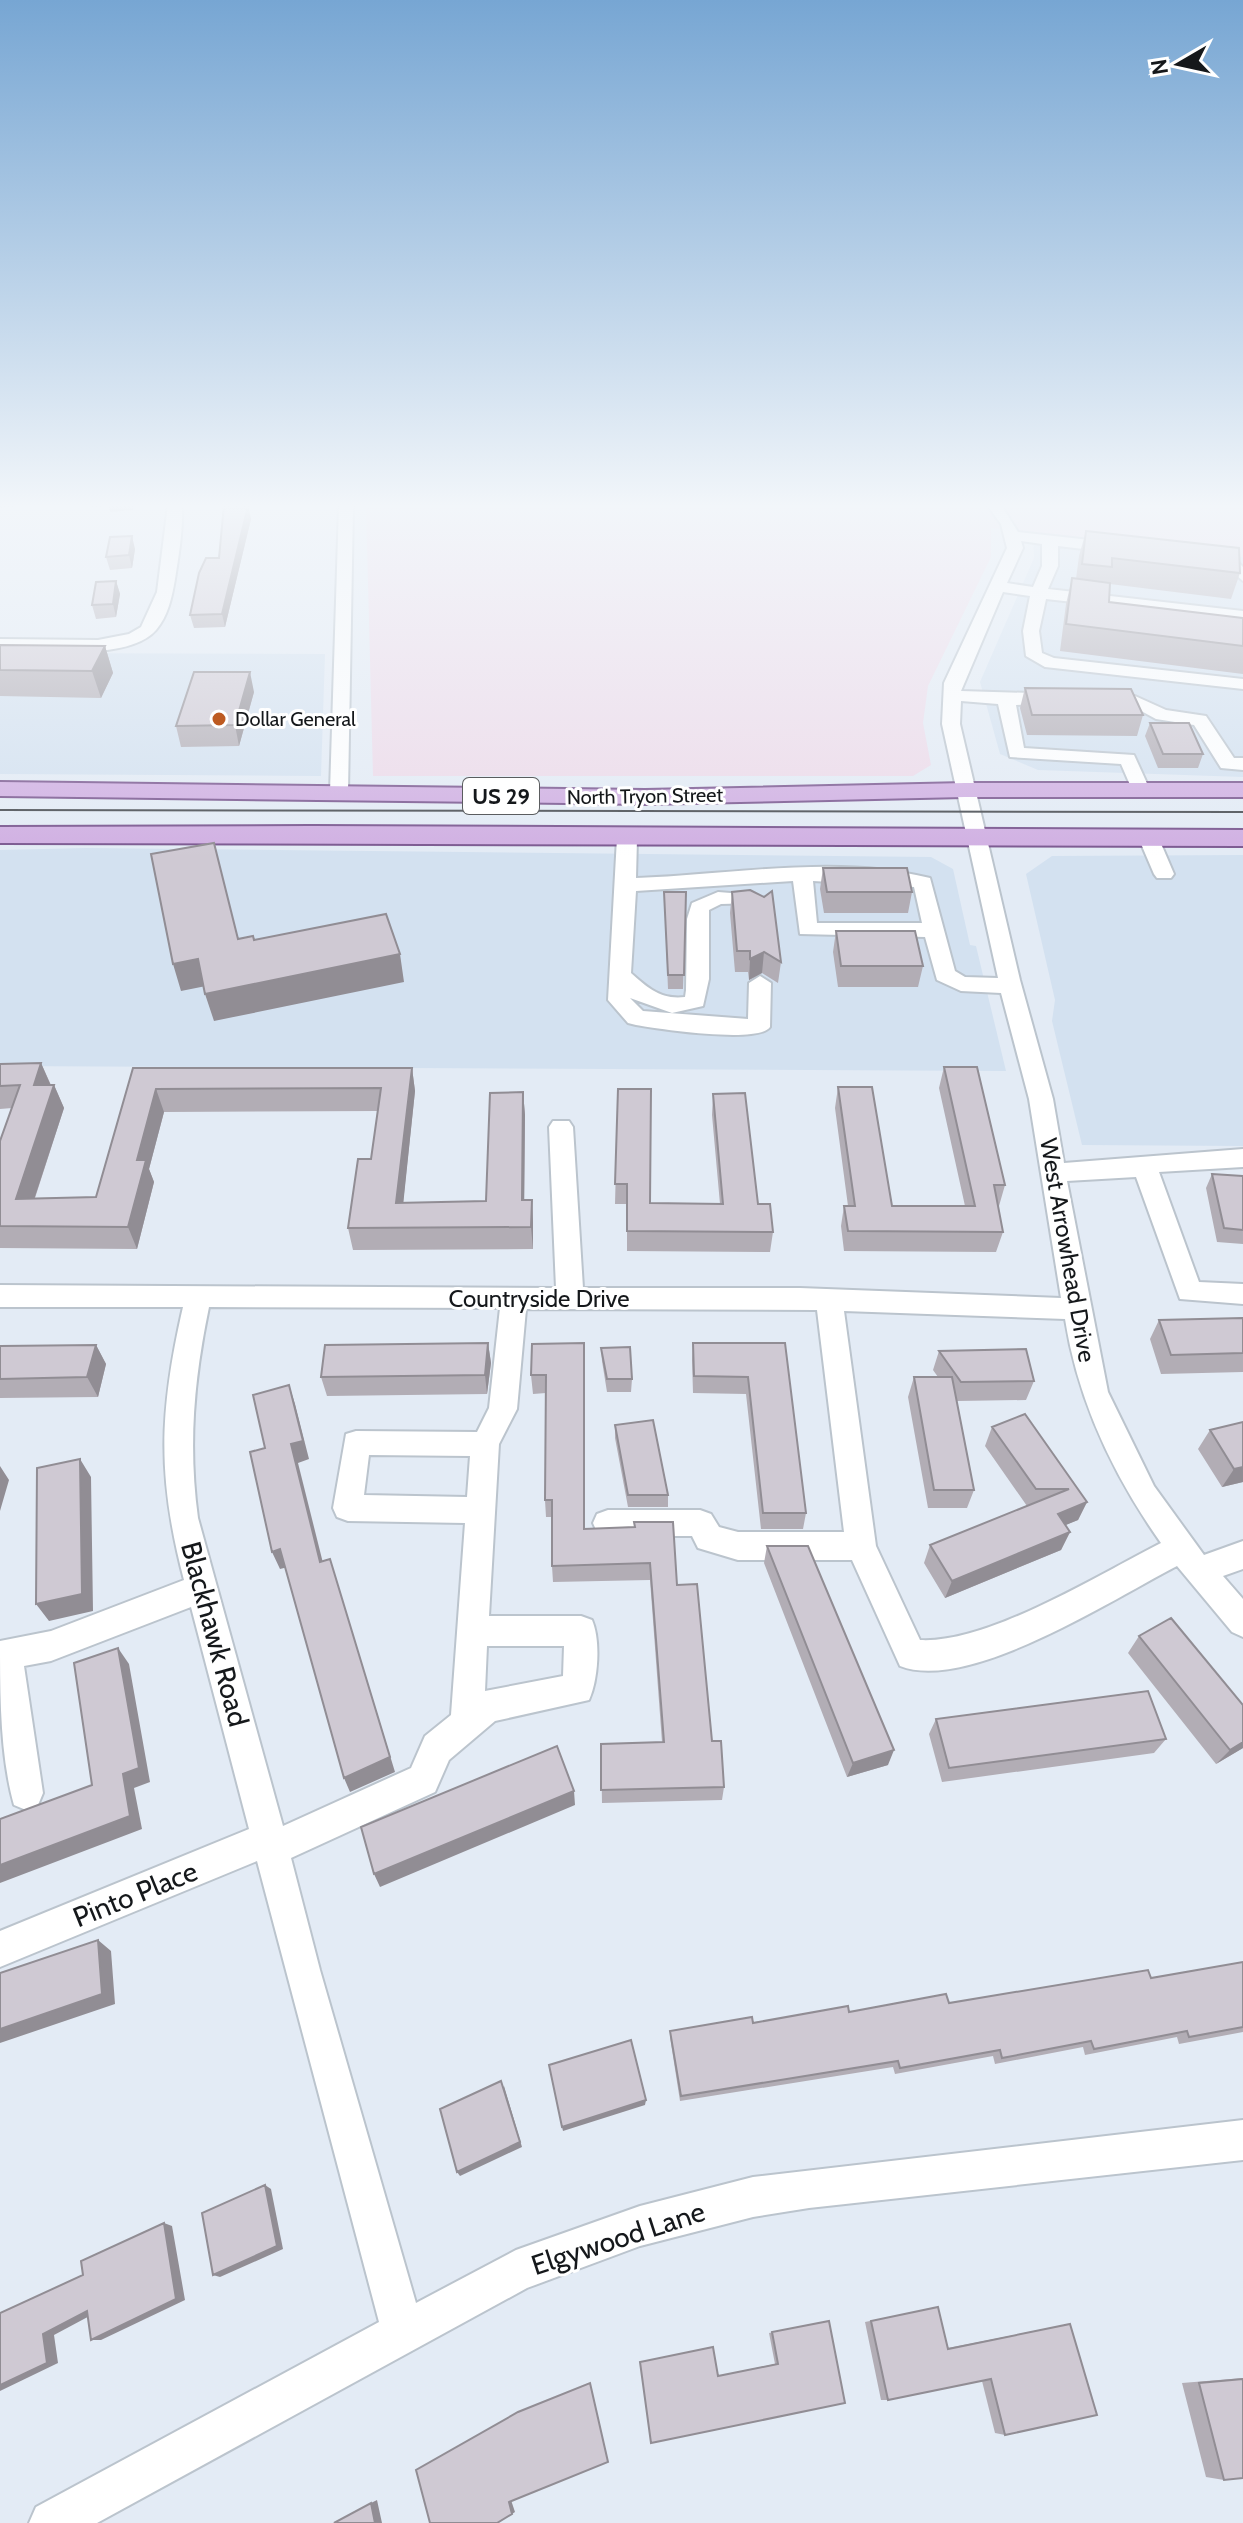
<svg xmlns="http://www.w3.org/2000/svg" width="1243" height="2523" font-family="Cabin,sans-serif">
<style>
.built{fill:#d3e1f0}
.industrial{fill:#eddae9}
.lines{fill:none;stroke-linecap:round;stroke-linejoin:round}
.minor-casing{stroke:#bbc4cd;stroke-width:4}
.major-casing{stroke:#7a578f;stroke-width:4}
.minor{fill:#fff;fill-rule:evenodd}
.major{fill:#d0afe2;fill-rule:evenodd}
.tram{stroke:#4a4e53;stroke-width:2}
.wall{fill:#b2adb5}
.shaded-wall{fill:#918d94}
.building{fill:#cfc9d3;stroke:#918d94;stroke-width:2}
.poi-dot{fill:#bd5a21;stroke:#fff;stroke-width:3}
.labels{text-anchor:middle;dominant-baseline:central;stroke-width:6;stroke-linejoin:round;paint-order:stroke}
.far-poi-label{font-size:20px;fill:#15181b;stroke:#fff;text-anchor:start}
.far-street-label{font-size:20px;fill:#15181b;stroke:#fff}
.shield{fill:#fff;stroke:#5b5d5f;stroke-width:2}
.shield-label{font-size:22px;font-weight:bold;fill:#15181b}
.street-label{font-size:24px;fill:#15181b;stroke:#fff}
.near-street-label{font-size:28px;fill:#15181b;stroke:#fff}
</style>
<rect width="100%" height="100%" fill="#e3ebf5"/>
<path class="built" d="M1033,533l210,24v220l-205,-7 -38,-16 -20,-72 54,-124z
M0,653l325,1 -4,122 -321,-2z
M87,848l844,9 22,12 17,76 6,1 30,125 -1006,-5v-216z
M1243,855v291l-161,-1 -30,-124 3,-21 -29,-126 26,-18z"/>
<path class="industrial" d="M366,505h877v52l-252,-29v29l-63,129 -5,37 8,42 -18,11h-540z"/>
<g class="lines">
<g class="minor-casing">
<path id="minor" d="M168,505h14c1,25 -3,49 -7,74 -3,18 -7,37 -19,51 -28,32 -117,20 -156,19v-10l98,1 31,-6 12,-7 16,-35z
M339,505h14l-5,287 -9,6 -9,-6z
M987,505h14l17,27 99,11 8,5 -8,5 -59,-7v20l-10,23 195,22v10l-197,-22 -7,32 3,22 12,5 189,21v10l-198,-22 -19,-11 -3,-25 7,-35 -27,-4 -42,99 103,3v8l-6,1 -42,2 8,43 110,7 16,35 -2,4h-14l-13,-30 -111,-7 -12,-53 -37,-3 -1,23 60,256 33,119 11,64 179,-14v18l-84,5 40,110 44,2v20l-63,-5 -44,-122 -69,4 41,211 46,94 50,69 39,-14v28l-20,7 20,23v38l-11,-5 -55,-66c-64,33 -209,127 -277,100l-48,-106h-114l-40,-12 -6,-12h-84l-11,-4 -4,-9 4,-9 11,-4h92l11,4 8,13 19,5h106l-27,-222 -291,-1 -9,100 -18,35 -10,172h92l11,4c9,21 6,60 -3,80l-94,21 -46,39 -14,32 -144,66 29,112 96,333 100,-53 124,-44 113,-29 490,-57v40l-434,48 -56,9 -113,29 -113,42 -430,235h-68l7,-16 343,-185 -122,-461 -257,106v-36l249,-102 -58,-222 -140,54 -27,5 19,127 -5,12 -12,5 -12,-5c-14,-49 -14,-112 -14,-164l51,-10 133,-51c-27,-103 -25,-168 -1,-273h-183v-22l556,3 -7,-161 4,-6h16l4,6 10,161h217l261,10 -32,-199 -28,-106 -40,-2 -24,-11 -12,-43 -125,-3 -7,-53 -157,10 -5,82c17,15 30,27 54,24l1,-7 1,-71 5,-16 26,-11 39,3 3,4 -3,4 -36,1 -12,6v69l-6,27 -31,7 -42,-15 13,13 105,8 1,-36 11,-7 11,7 -1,44c-11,17 -111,2 -134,-2l-8,-2 -20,-23 9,-162 10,-6 10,6 -1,40c96,-3 200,-24 294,0l25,93 10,6 33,1 -56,-254 2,-41 63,-135 -6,-24zM1021,541l21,3v22l-9,21 -26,-4 16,-35zM813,881l101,6 8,36h-105zM209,1307l291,1 -11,100 -12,24 -121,-1 -10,3 -13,74 4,9 11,4 117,2 -14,192 -26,21 -14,32 -128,58 -85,-308c-10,-73 -4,-139 11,-211zM844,1311l221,8c13,82 48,156 96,224 -63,32 -174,101 -241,97l-44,-94zM369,1455l101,1 -3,41 -103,-2zM487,1646h77l-1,30 -78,15z
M1208,553l30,9 5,5v14l-15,-13 -25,-7v-6z
M1105,695l30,1 31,14 40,6 28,42h9v12l-22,-2 -27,-43 -38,-6 -24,-13 -33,-2v-8z
M1149,833l10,6 15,35 -3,4h-14l-3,-4 -15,-35z"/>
</g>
<g class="major-casing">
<path id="major" d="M0,782l645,8 320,-7h278v14h-278l-320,7 -645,-8z
M311,826l932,4v16l-1243,-3v-16z"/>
</g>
<use href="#minor" class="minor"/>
<use href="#major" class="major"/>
<path class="tram" d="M0,810l1243,2"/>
</g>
<path class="wall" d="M222,505h26l3,14 -26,108 -31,1 -4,-13 29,-57 3,-27 1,-23z
M1086,531l154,42 -9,26 -121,-15 -1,18 134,16v56l-183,-23 6,-47 6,-26 4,1 3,-23z
M135,549l-3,19 -22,2 -4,-13z
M116,581l4,13 -4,23 -20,2 -4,-14z
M0,645l105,1 8,27 -12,25 -101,-2z
M1025,688l118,27 -6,21 -110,-1 -7,-27z
M254,692l-15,54 -58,1 -5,-21z
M1150,723l53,31 -5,14h-40l-13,-32z
M823,868l89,24 -4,21h-84l-4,-24z
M664,892h22l-3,97h-15z
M732,892l49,70 -3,21 -16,-10 -13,7 -1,-8h-13l-5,-59z
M836,931l87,35 -5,21h-80l-5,-35z
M41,1063l10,22h3l10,23 -29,90 61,-1 37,-129h279l3,23 -12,112 83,-2 37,-109 2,23 -1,85h8l1,22v27l-180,1 -5,-22 23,-69 7,-48 -214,1 -15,57 5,13 -17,67 -137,-1v-107l12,-33 -12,1v-45z
M944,1067l61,118 -6,21h-1l5,26 -7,20 -152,-1 -3,-25 3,-20h4l-13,-98 3,-21 54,119h73l-26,-118z
M618,1089l32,114 70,1 -8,-89 1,-21 45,110 15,28 -3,20 -143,-1v-47h-12z
M1212,1174l31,2v68l-26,-2 -11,-54z
M1243,1318v54l-82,2 -11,-35 9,-19z
M488,1343l3,20 -4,31 -160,2 -6,-19z
M584,1343l1,186 49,-2v-5l43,63 35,156 12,46 -2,13 -120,3 -1,-59 61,-2 -12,-162 -97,2 -1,-16v-49h-6l-1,-17 1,-107 -13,1 -2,-19z
M693,1343h92l21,170 -3,16h-42l-15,-135 -53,-1 -1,-33z
M96,1345l10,19 -8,33 -98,1v-52z
M601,1348l31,31 -1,13h-24l-5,-31z
M939,1351l95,30 -8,19 -69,1 17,89 -7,18h-39l-20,-111 6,-20h24l-5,-7z
M1243,1422v60l-21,5 -24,-38 12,-19z
M615,1425l53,70v12h-40l-13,-69z
M992,1427l95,75 -9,18 -13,5 5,7 -9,18 -116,48 -21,-35 6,-18 97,-39 -42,-60z
M767,1546l121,219 -41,12 -83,-214z
M1139,1636l104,112 -27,16 -88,-111z
M936,1719l230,20 -12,14 -212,29 -13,-48z
M1243,1962v70l-64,12 -2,-7 -92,18 -2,-8 -88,17 -2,-8 -98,18 -2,-7 -213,34 -10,-64v-6l179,-19 100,-9 202,-25z
M938,2307l10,41 122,-24 -65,111 -10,-2 -13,-52 -94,19h-7l-16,-78z
M829,2321l16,82 -127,-27 57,-12 -6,-31z
M1243,2378v100l-19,2 -18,-3 -24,-94z"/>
<path class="shaded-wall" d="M0,505h23l-23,3z
M91,505h41l1,5 -23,2 -1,-6 -17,1z
M248,506l3,13 -26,108 -3,-13z
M132,536l3,13 -3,19 -3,-13z
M116,581l4,13 -4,23 -3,-13z
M105,646l8,27 -12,25 -9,-27z
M250,672l4,20 -15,54 -4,-21z
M764,952l-2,21 -13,7 1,-21z
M400,954l4,28 -190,39 -9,-27z
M198,959l8,27 -25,5 -8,-27z
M41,1063l10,23 -17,-1z
M412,1068l3,23 -14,134 -5,-22z
M54,1085l10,23 -37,113 -11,-22z
M156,1089l8,23 -15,57 5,13 -17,67 -9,-22 9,-67z
M523,1092l2,23 -1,108 -2,-23z
M532,1200l1,22v27l-2,-22z
M488,1343l3,20 -4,31 -2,-19z
M96,1345l10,19 -8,33 -11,-20z
M289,1385l6,19 14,55 -11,4 29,116 -7,-17 -29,-118z
M80,1459l11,18 2,134 -44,10 -13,-17z
M0,1466l9,14 -9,31z
M1243,1467v15l-21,5 12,-18z
M1087,1502l-9,18 -29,12 9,-18z
M1070,1532l-9,18 -116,48 7,-17z
M280,1549l8,18 -8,2 -8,-17z
M330,1559l65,213 -45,20 -6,-14z
M118,1648l11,16 21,118 -16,6 8,41 -142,54v-18l123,-91z
M1243,1742v6l-27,16 14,-14z
M894,1750l-6,15 -41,12 6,-14z
M574,1791l1,14 -195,82 -6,-13z
M98,1940l13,11 4,53 -115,39v-14z
M504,2086l18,61 -62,29 -3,-4z
M646,2100l-1,5 -82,26 -1,-4z
M265,2185l6,4 12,60 -63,28 -7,-2z
M164,2223l8,3 13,74 -84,40h-10z
M87,2311l10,1 -43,23 4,28 -58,28v-6l43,-51z
M377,2500l5,23h-7l-4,-20z
M511,2500l4,12 -3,2 -3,-12z"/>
<path class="building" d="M224,505h24v1l-26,108 -32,1 9,-42 7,-15h13z
M1086,531l153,17 1,25 -128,-15v9l-30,-3z
M132,536l-3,19 -23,2 4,-20z
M1072,578l38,5 -1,19 134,16v28l-177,-22z
M116,581l-3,23 -21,1 4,-23z
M0,645l105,1 -13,25 -92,-1z
M194,672h56l-15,53 -59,1z
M1025,688l106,1 12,26h-111z
M1150,723h39l14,31h-40z
M214,843l24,96 15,-3 1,4 132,-26 14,40 -195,40 -7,-35 -25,5 -22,-110z
M823,868h84l5,24h-85z
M750,890l14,7 8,-6 9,71 -17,-10 -14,7v-8h-13l-5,-59z
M664,892h22l-2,83h-16z
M836,931h79l8,35h-82z
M41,1063l-7,22h20l-38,114 80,-2 37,-129h279l-16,135 90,-2 4,-108 33,-1 -1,108h10l-1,27 -183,1 10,-69h13l10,-71 -225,1 -19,71h9l-18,67 -128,-1v-85l20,-56 -20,1v-22z
M944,1067h33l28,118h-11l9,47 -155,-1 -4,-25h11l-17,-119h34l20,119h83z
M618,1089h33l-1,114 73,1 -10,-110 32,-1 13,111h12l3,28 -146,-1v-47h-12z
M1212,1174l31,2v54l-19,-2z
M1243,1318v35l-72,2 -12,-35z
M488,1343l-3,32 -164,2 4,-32z
M584,1343v186l51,-2 -1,-5h39l4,63 20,-1 15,157h9l3,46 -123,3v-46l63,-2 -14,-179 -98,3v-66h-7l1,-125h-15l1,-31z
M693,1343h92l21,170h-43l-15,-136 -54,-1z
M96,1345l-9,32 -87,2v-33z
M630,1347l2,32h-25l-6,-31z
M1026,1349l8,32 -73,1 -22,-31z
M914,1377h38l22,113h-40z
M289,1385l14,56 -12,3 29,118 10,-3 60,198 -46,21 -64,-229 -8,3 -22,-100 15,-4 -12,-53z
M1025,1414l62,88 -29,12 12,18 -118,49 -22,-36 139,-56h-33l-44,-62z
M653,1420l15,75h-40l-13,-70z
M1243,1422v45l-9,2 -24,-39z
M80,1459l2,135 -46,10 1,-136z
M767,1546h41l86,204 -41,13z
M1171,1618l72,87v37l-13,8 -91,-114z
M118,1648l21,120 -16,6 7,42 -130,49v-46l92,-34 -18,-122z
M1148,1691l18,48 -217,29 -13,-49z
M557,1746l17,45 -200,83 -13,-47z
M98,1940l4,54 -102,35v-56z
M1243,1962v65l-54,10 -2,-6 -93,18 -3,-8 -89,17 -2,-8 -100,18 -2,-7 -217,35 -11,-65 82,-14 1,6 95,-17 1,6 97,-18 3,9 199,-33 3,8z
M631,2040l15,60 -84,27 -13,-62z
M501,2081l19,61 -63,30 -17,-63z
M265,2185l12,61 -64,29 -11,-62z
M164,2223l12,76 -85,41 -4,-29 -44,23 4,29 -47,22v-72l83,-38 -2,-14z
M938,2307l10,42 122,-25 27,91 -92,20 -14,-56 -103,21 -17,-79z
M829,2321l16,82 -194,40 -11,-81 73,-15 5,29 60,-12 -6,-32z
M1243,2379v99l-19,2 -25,-97z
M590,2383l18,79 -99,40 3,12 -15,9h-67l-14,-53 102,-58z
M371,2503l4,20h-41z"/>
<linearGradient id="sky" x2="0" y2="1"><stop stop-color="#77a6d3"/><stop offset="0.59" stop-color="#f2f6fa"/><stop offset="1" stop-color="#f2f6fa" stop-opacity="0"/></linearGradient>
<rect width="1243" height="858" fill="url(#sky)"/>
<circle class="poi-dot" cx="219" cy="719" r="8"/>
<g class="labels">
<g class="far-poi-label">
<text x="235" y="719">Dollar General</text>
</g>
<g class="far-street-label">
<text transform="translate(645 796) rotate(-1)">North Tryon Street</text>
</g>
<rect class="shield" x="463" y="778" width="76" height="36" rx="6"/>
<g class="shield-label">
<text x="501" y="796">US 29</text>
</g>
<g class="street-label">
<text transform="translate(1068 1250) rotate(80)">West Arrowhead Drive</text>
<text x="539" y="1298">Countryside Drive</text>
</g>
<g class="near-street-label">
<text transform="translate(215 1634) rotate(75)">Blackhawk Road</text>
<text transform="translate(135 1894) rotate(-22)">Pinto Place</text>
<text transform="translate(618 2238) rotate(-18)">Elgywood Lane</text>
</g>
</g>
<g transform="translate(1179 64) rotate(261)" stroke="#ffffff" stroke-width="6" paint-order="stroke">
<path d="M0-6L14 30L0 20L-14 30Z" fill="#15181b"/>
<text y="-12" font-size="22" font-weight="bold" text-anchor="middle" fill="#15181b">N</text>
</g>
</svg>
